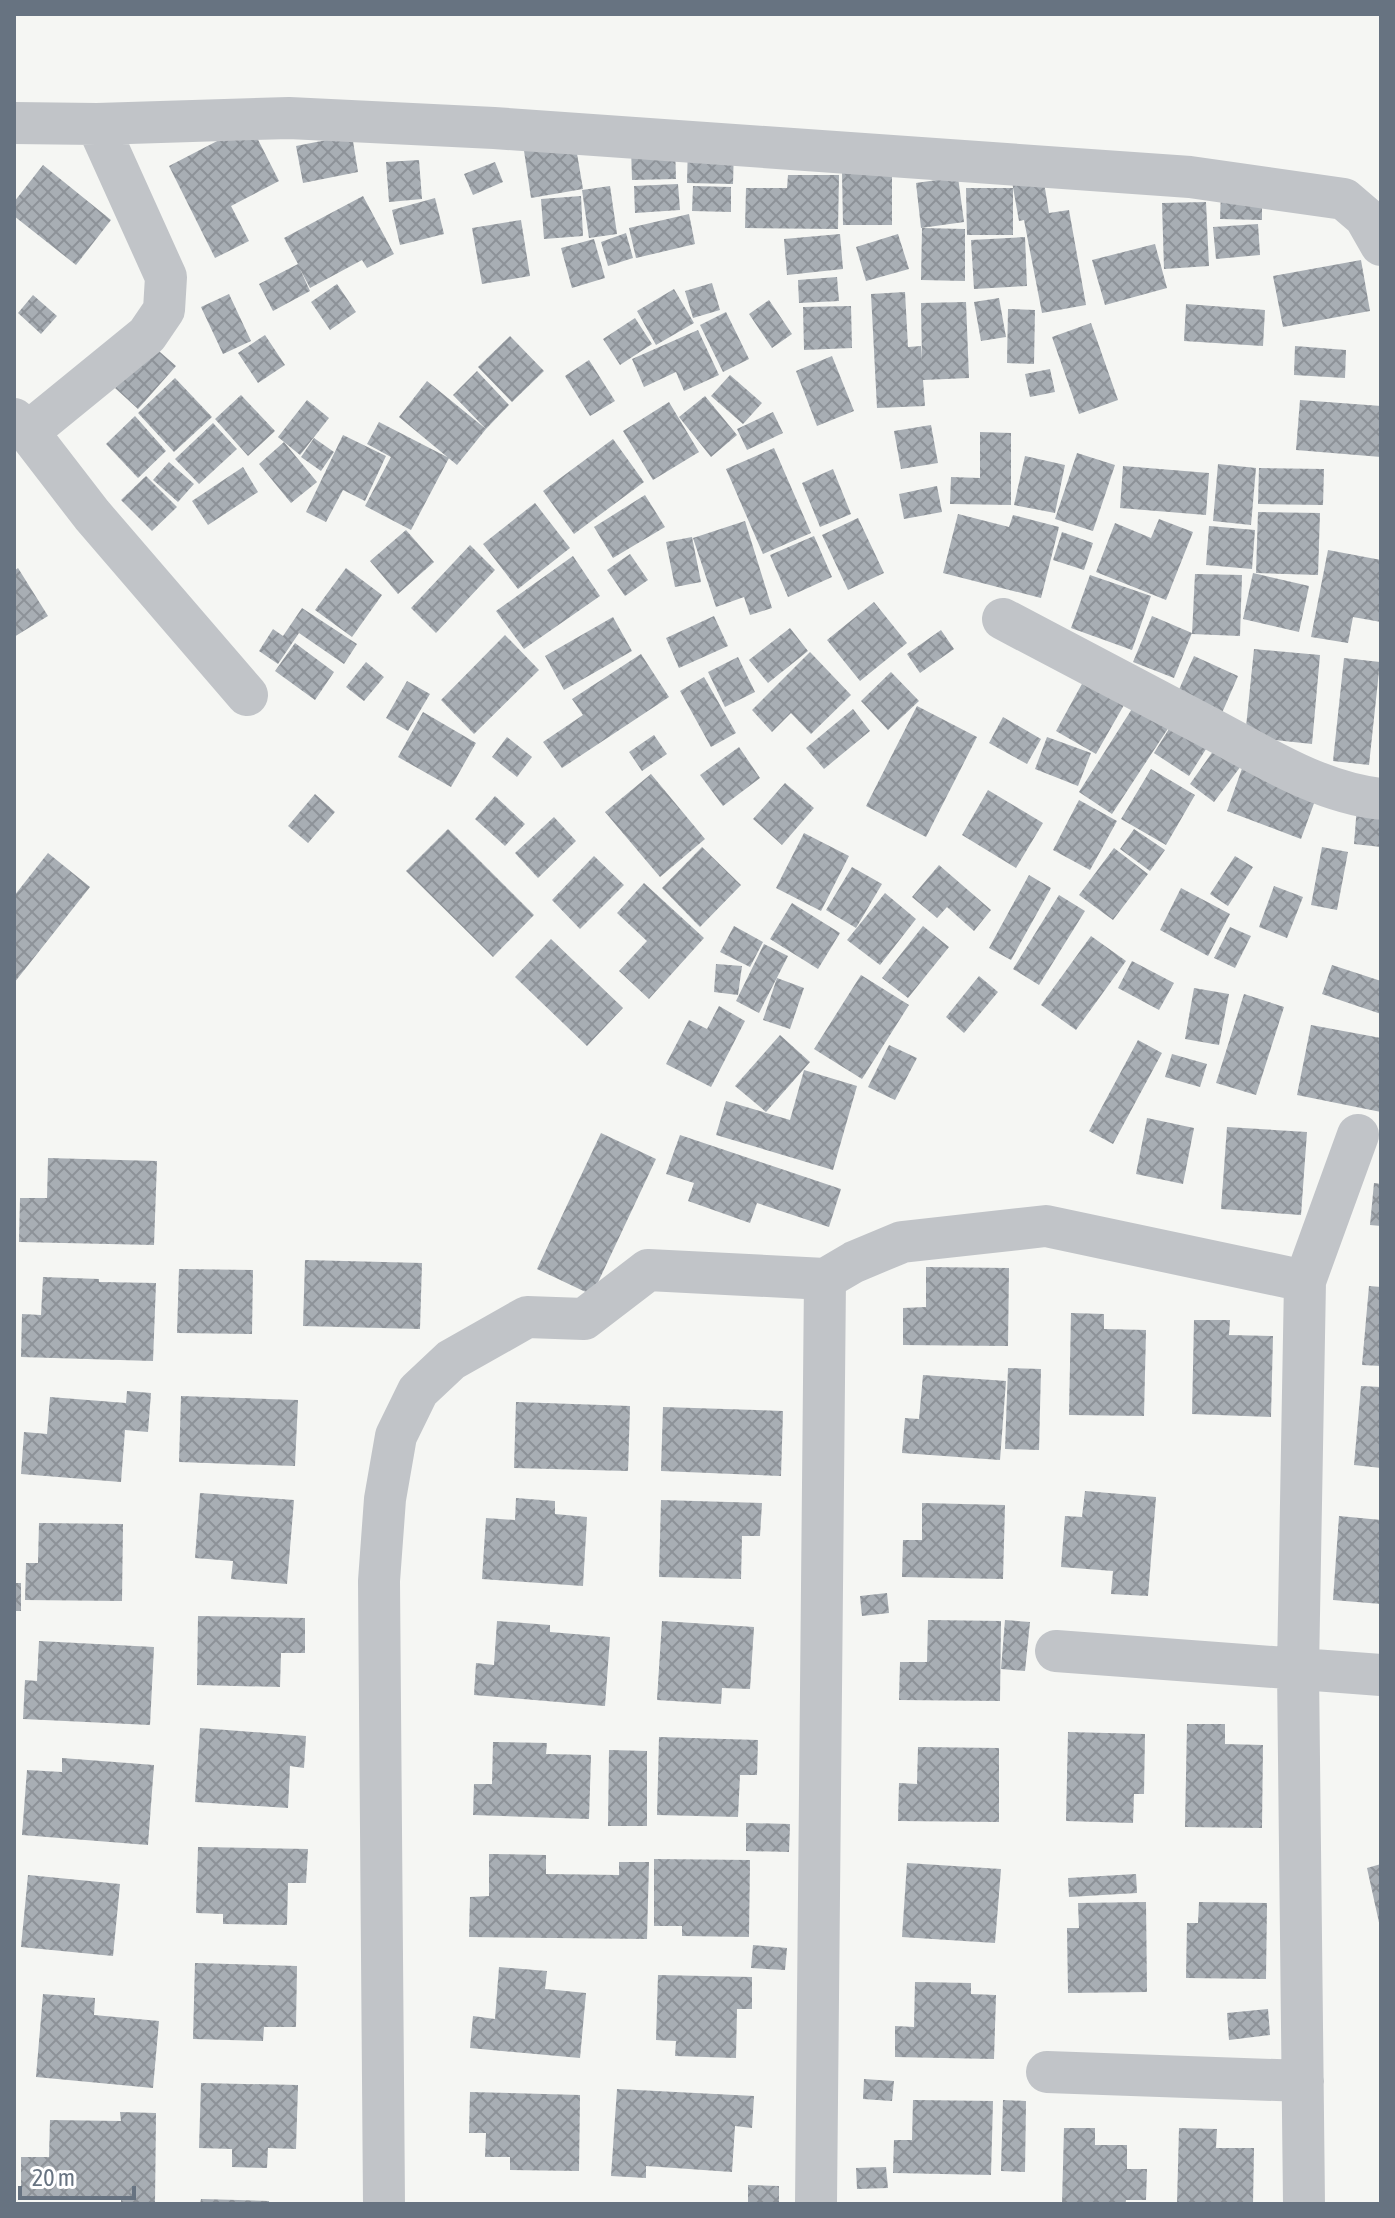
<svg xmlns="http://www.w3.org/2000/svg" width="1395" height="2218" font-family="'Asap Condensed',sans-serif">
<style>
.building{fill:url(#building-cross-hatch)}
.lines{fill:none;stroke-linecap:round;stroke-linejoin:round}
.minor{stroke:#c1c4c8;stroke-width:42}
</style>
<defs>
<pattern id="building-cross-hatch" width="8" height="8" patternUnits="userSpaceOnUse" patternTransform="scale(2)"><rect width="8" height="8" fill="#a8aeb4"/><path d="M0 0l8 8M0 8l8-8" fill="none" stroke="#8d9298"/></pattern>
</defs>
<rect width="100%" height="100%" fill="#f5f6f3"/>
<path class="building" d="M250,124l29,57 -48,25 18,35 -34,17 -46,-92z
M352,135l6,37 -55,11 -7,-37z
M574,136l9,53 -52,9 -8,-54z
M688,144l46,2 -1,38 -46,-1z
M675,146l1,33 -44,1 -1,-33z
M419,160l3,39 -33,3 -3,-40z
M495,162l8,20 -30,13 -9,-21z
M43,165l68,55 -35,45 -62,-49v-14z
M1042,170l7,43 20,-3 17,95 -44,8 -18,-93 -5,1 -8,-45z
M892,171v54h-49l-1,-53z
M788,175h51l-1,54 -93,-1 1,-40h41z
M958,177l6,45 -43,6 -5,-45z
M678,184l2,26 -45,3 -1,-27z
M610,186l7,48 -28,4 -7,-48z
M693,186l38,1v25l-39,-1z
M966,188h47v47h-46z
M1221,192l41,1v27l-42,-1z
M363,196l31,58 -27,14 -5,-8 -52,28 -10,-19 10,22 -37,20 -14,-27 39,-20 -14,-26z
M581,196l2,40 -39,3 -3,-40z
M435,198l9,36 -44,11 -8,-35z
M1206,202l3,64 -45,3 -2,-66z
M689,214l6,30 -59,14 -7,-30z
M521,220l9,56 -48,8 -10,-56z
M1258,224l2,31 -44,4 -3,-32z
M922,228l43,1v52l-44,-1z
M626,233l7,25 -25,8 -7,-24z
M840,234l3,35 -56,6 -3,-36z
M898,234l11,35 -43,12 -10,-34z
M1025,237l2,49 -53,3 -3,-49z
M594,239l11,39 -33,10 -11,-40z
M1155,244l12,44 -62,17 -13,-45z
M1361,260l9,51 -87,16 -10,-51z
M837,277l2,24 -40,2 -1,-23z
M712,283l8,27 -27,8 -8,-27z
M337,284l19,28 -26,18 -19,-28z
M674,289l20,34 -38,22 -19,-34z
M905,292l3,55 13,-1 1,15 -1,-58 45,-1 3,76 -46,2 2,26 -48,2 -6,-114z
M229,294l22,47 -28,13 -22,-47z
M33,295l24,21 -16,18 -23,-21z
M999,298l7,39 -25,4 -7,-39z
M769,300l23,34 -20,14 -23,-34z
M1186,304l79,6 -2,36 -79,-5z
M851,306l1,42 -48,2 -1,-43z
M1008,309l27,1 -1,54 -27,-1z
M726,312l23,47 -26,13 -23,-47z
M635,318l17,26 -32,21 -17,-26z
M1091,323l27,77 -39,14 -27,-77z
M698,330l21,45 -35,16 -8,-19 -32,15 -12,-28z
M265,335l20,30 -27,18 -20,-30z
M510,336l34,35 -32,31 -34,-35z
M152,345l24,21 -38,43 -23,-21z
M1295,346l51,4 -1,28 -51,-3z
M832,356l22,55 -37,15 -21,-55z
M589,360l26,41 -25,15 -25,-40z
M1050,369l5,23 -25,5 -5,-23z
M477,371l32,34 -23,24 -33,-34z
M730,375l32,28 -19,21 -32,-28z
M175,378l37,39 -38,35 -36,-39z
M427,381l59,48 -29,36 -58,-48z
M241,395l34,36 -27,25 -33,-37z
M705,396l32,39 -26,22 -32,-40z
M307,400l22,18 -29,37 -22,-18z
M1300,400l81,6v51l-85,-7z
M669,402l30,50 -46,28 -30,-49z
M773,412l10,21 -36,17 -10,-21z
M135,416l31,35 -28,27 -32,-34z
M379,422l70,36 -38,72 -46,-24 26,-49 -24,-13z
M213,423l24,26 -38,35 -24,-25z
M931,425l7,38 -37,6 -7,-38z
M980,432l31,1v72l-61,-1 1,-27 29,1z
M343,435l43,21 -21,45 -22,-11 -17,32 -20,-10z
M314,438l20,14 -13,19 -20,-14z
M613,439l31,43 -70,52 -31,-43z
M284,442l33,40 -26,21 -32,-39z
M774,448l37,85 -48,21 -37,-85z
M1077,453l38,12 -22,66 -38,-12z
M1025,456l40,9 -10,48 -41,-8z
M169,462l25,22 -16,18 -25,-22z
M1218,464l38,4 -5,57 -38,-4z
M1123,466l86,7 -3,42 -86,-7z
M243,467l15,25 -50,33 -16,-24z
M1259,468l65,1 -1,36 -65,-1z
M833,469l18,45 -31,13 -18,-44z
M146,476l31,31 -25,24 -31,-31z
M937,486l5,26 -38,7 -5,-25z
M645,495l20,32 -52,31 -19,-31z
M535,503l35,45 -52,41 -35,-45z
M1258,512l62,1 -2,62 -62,-2z
M958,514l51,13 4,-12 46,12 -18,71 -98,-25z
M858,518l26,55 -36,17 -26,-55z
M1159,519l34,13 -27,68 -70,-28 19,-49 36,15z
M745,521l27,87 -22,7 -6,-18 -28,10 -23,-69z
M1209,526l46,4 -3,39 -46,-4z
M406,530l28,32 -36,32 -28,-33z
M1062,532l31,11 -9,27 -31,-10z
M814,536l18,41 -44,20 -18,-42z
M692,537l9,45 -26,5 -9,-45z
M470,545l25,25 -59,63 -25,-25z
M1328,550l53,10v62l-28,-5 -5,26 -37,-6z
M630,554l18,26 -23,16 -18,-26z
M573,556l27,40 -76,53 -28,-38z
M18,568l30,48 -34,21v-66z
M346,568l36,27 -30,42 -37,-27z
M1253,573l56,13 -10,46 -56,-13z
M1195,574l47,1 -2,61 -48,-2z
M1090,575l61,21 -19,54 -61,-22z
M874,602l33,41 -47,38 -33,-41z
M302,608l55,36 -13,20 -45,-31 -21,31 -19,-13 14,-22 10,7z
M714,616l14,30 -49,22 -13,-30z
M1152,616l40,17 -18,45 -41,-16z
M613,617l19,34 -68,39 -19,-34z
M790,628l18,23 -40,32 -19,-23z
M941,630l13,19 -34,24 -13,-19z
M505,635l34,35 -65,64 -33,-34z
M295,643l39,29 -19,28 -40,-29z
M1254,649l66,6 -8,89 -67,-7z
M810,652l41,43 -40,39 -20,-21 -19,19 -20,-22z
M641,654l28,43 -107,71 -19,-26 40,-27 -11,-16z
M1194,656l44,20 -16,37 -45,-19z
M738,657l17,35 -30,15 -17,-35z
M1344,658l36,4 -11,103 -36,-4z
M366,662l18,15 -20,24 -18,-14z
M891,672l28,29 -31,29 -27,-29z
M704,677l32,56 -25,14 -31,-56z
M407,681l23,13 -22,37 -22,-13z
M1083,682l41,23 -28,49 -40,-23z
M1137,701l34,23 -59,90 -33,-22z
M917,706l60,31 -51,100 -60,-31z
M853,709l17,22 -46,38 -18,-21z
M423,712l53,31 -25,44 -53,-30z
M1177,716l36,22 -24,38 -35,-23z
M1003,717l38,22 -14,25 -38,-21z
M654,735l13,19 -25,17 -13,-19z
M507,737l25,20 -15,20 -25,-20z
M1047,737l44,16 -13,33 -43,-17z
M739,747l21,31 -37,28 -23,-31z
M1216,747l25,19 -27,36 -24,-18z
M1245,760l75,27 -19,52 -74,-28z
M1151,769l44,26 -29,50 -45,-26z
M651,774l54,65 -45,38 -55,-65z
M785,783l29,25 -32,37 -29,-26z
M988,790l55,33 -27,45 -54,-33z
M315,794l20,18 -27,31 -20,-17z
M495,796l30,28 -20,22 -30,-27z
M1079,800l38,21 -27,49 -37,-20z
M1357,806l24,2v39l-27,-3z
M554,817l22,24 -38,37 -23,-25z
M448,829l86,86 -41,42 -87,-86z
M1134,829l31,21 -15,21 -30,-22z
M804,833l45,23 -28,55 -45,-23z
M702,847l39,38 -41,42 -38,-39z
M1322,847l26,5 -11,58 -26,-5z
M1114,848l34,26 -35,46 -34,-25z
M48,853l42,34 -76,96v-87z
M594,856l30,29 -44,44 -28,-29z
M1235,856l18,11 -25,39 -18,-12z
M939,865l52,45 -17,21 -27,-24 -10,11 -25,-21z
M852,867l30,17 -26,44 -30,-18z
M1029,875l22,13 -40,72 -22,-12z
M644,883l60,55 -55,61 -30,-28 28,-30 -30,-28z
M1274,886l29,11 -16,41 -28,-11z
M1181,888l49,26 -22,42 -48,-26z
M885,893l31,26 -36,46 -33,-25z
M1059,895l26,16 -46,74 -26,-16z
M792,903l48,30 -22,36 -48,-30z
M734,926l29,16 -13,25 -30,-15z
M923,926l26,21 -41,51 -26,-20z
M1230,927l21,9 -16,32 -21,-10z
M1091,936l35,25 -50,69 -35,-25z
M551,939l72,69 -36,38 -72,-69z
M764,944l24,12 -29,57 -23,-12z
M1132,961l42,22 -15,27 -41,-22z
M716,964l26,2 -4,29 -24,-3z
M1332,965l49,16v33l-59,-20z
M861,975l48,30 -47,74 -48,-30z
M979,976l19,16 -34,41 -18,-16z
M777,978l27,10 -14,41 -27,-9z
M1194,988l35,6 -10,51 -34,-6z
M1244,994l40,13 -28,88 -40,-12z
M719,1006l26,15 -34,66 -45,-23 23,-44 18,9z
M1311,1025l70,13v74l-84,-17z
M780,1035l30,27 -44,50 -31,-26z
M1138,1040l24,13 -49,91 -24,-13z
M889,1045l28,13 -22,42 -27,-13z
M1172,1054l35,10 -7,23 -35,-10z
M804,1070l53,16 -24,84 -117,-35 10,-34 64,19z
M1147,1118l47,10 -11,56 -47,-10z
M1227,1127l80,5 -6,83 -80,-6z
M601,1133l55,26 -64,136 -55,-26z
M680,1135l161,54 -12,38 -72,-24 -7,20 -62,-22 6,-18 -28,-9z
M48,1158l109,3 -3,84 -135,-3 1,-44h27z
M1374,1183l7,1v42l-11,-1z
M305,1260l117,3 -2,66 -117,-3z
M926,1267l83,1 -1,78 -105,-1v-37l23,-1z
M179,1269l74,1 -1,64 -75,-1z
M43,1277l56,2v3l57,1 -3,78 -132,-4 1,-43 19,1z
M1369,1286l12,1v79l-19,-1z
M1071,1313l33,1v15l42,1 -2,86 -75,-1z
M1194,1320h36l-1,15 44,1 -2,81 -79,-3z
M1008,1368l33,1 -2,81 -34,-1z
M923,1375l83,6 -6,79 -98,-7 3,-35 14,1z
M1361,1386l20,1v81l-27,-3z
M127,1391l24,2 -3,39 -23,-2 -4,52 -100,-8 3,-42 23,2 3,-37 76,6z
M181,1396l117,4 -3,66 -116,-4z
M516,1402l114,4 -2,65 -114,-3z
M663,1407l120,4 -2,65 -120,-5z
M1085,1491l71,6 -8,99 -37,-2 2,-23 -52,-4 4,-51 17,1z
M200,1493l94,7 -7,84 -56,-5 2,-18 -38,-3z
M516,1498l39,3v13l32,3 -4,69 -101,-7 4,-61 29,2z
M661,1500l101,3 -2,33h-18l-1,43 -82,-2z
M922,1503l83,2 -2,74 -101,-2 1,-37h19z
M1339,1516l42,4v84l-48,-4z
M39,1523l84,1 -1,77 -97,-1 1,-37h12z
M14,1583h7v28h-7z
M887,1593l2,20 -27,3 -2,-20z
M198,1616l107,2v35h-24l-1,34 -83,-2z
M928,1620l73,1 -1,80 -101,-1 1,-38h27z
M1005,1620l25,2 -5,49 -24,-2z
M497,1621l53,4v7l60,5 -5,69 -131,-11 2,-32 18,2z
M662,1621l92,6 -4,62 -28,-1 -1,16 -64,-4z
M39,1641l115,6 -4,78 -127,-6 2,-39 12,1z
M1187,1724h38v20l38,1 -1,83 -77,-1z
M200,1728l106,8 -2,32 -14,-2 -2,42 -93,-6z
M1068,1732l77,2 -1,60h-10l-1,29 -67,-2z
M659,1737l99,3 -1,35h-17l-2,42 -81,-2z
M493,1742l54,1 -1,11 45,1 -2,64 -116,-4 1,-31h18z
M918,1747l81,1v74l-101,-1 1,-38 18,1z
M609,1750l38,1v75h-39z
M62,1758l92,7 -6,80 -126,-10 5,-65 35,2z
M746,1823l44,1 -1,28 -43,-1z
M198,1847l110,2 -2,34h-18l-1,42 -64,-1v-10l-27,-1z
M489,1854l57,1v19l73,1v-13h30l-2,77 -178,-2 1,-40 19,-1z
M654,1859l96,1 -1,77 -67,-1v-10h-28z
M907,1863l94,6 -6,74 -93,-6z
M1381,1864v63h-1l-13,-59z
M1136,1874l1,19 -68,4 -1,-19z
M28,1875l92,9 -7,72 -92,-9z
M1146,1902l1,90 -79,1 -1,-65h12l-1,-25z
M1199,1902l68,1 -1,76 -80,-1 1,-55h11z
M753,1945l34,3 -2,22 -34,-2z
M195,1963l102,3 -1,61h-32l-1,14 -70,-2z
M499,1967l48,4 -2,18 41,4 -6,65 -110,-10 3,-32 22,3z
M658,1975l94,2v32h-15l-1,49 -61,-2 1,-15 -20,-1z
M915,1982l56,1v11l25,1 -2,64 -99,-2v-31l19,1z
M43,1994l52,4 -1,17 65,6 -6,67 -117,-11z
M1268,2009l2,26 -41,5 -2,-27z
M864,2079l30,2 -2,20 -29,-2z
M201,2083l97,2 -2,64 -28,-1 -1,20 -35,-1v-18l-33,-1z
M617,2089l137,7 -2,32 -17,-2 -3,46 -86,-6v12l-35,-2z
M470,2092l110,3 -1,76 -69,-1v-13h-25l1,-24h-17z
M913,2100l80,1 -2,74 -98,-2 1,-33h18z
M1003,2100l23,1 -1,71 -24,-1z
M120,2112l36,1 -1,91h-34v-4l-100,-1v-42h28l1,-37 71,1z
M1064,2128h31v17h32v24h20l-1,31h-20l-1,4h-63z
M1179,2128l38,1 -1,19h38l-1,56h-76z
M886,2167l2,21 -31,1 -1,-21z
M748,2185l31,1v18h-31z
M201,2199l68,2v3h-69z"/>
<g class="lines">
<path class="minor" d="M14,123l83,1 192,-6 205,10 696,49 154,22 21,18 16,28
M14,419l14,13 64,83 155,180
M28,432l119,-97 17,-25 2,-33 -69,-153
M1003,619c69,36 137,72 205,108 55,29 110,65 173,72
M1056,1651l325,24
M1047,2072l256,9
M384,2204l-5,-623 6,-82 11,-63 22,-45 33,-31 76,-43 57,2 64,-49 177,9 29,-17 48,-20 144,-16 259,55
M816,2204l9,-925
M1304,2204l-6,-534 7,-389 53,-146"/>
</g>
<rect width="1395" height="2218" fill="none" stroke="#677381" stroke-width="32"/>
<path d="M20 2186v12h114v-12" fill="none" stroke="#677381" stroke-width="4"/>
<text x="32" y="2186" font-size="24" fill="#677381" stroke="#ffffff" stroke-width="6" paint-order="stroke">20 m</text>
</svg>
